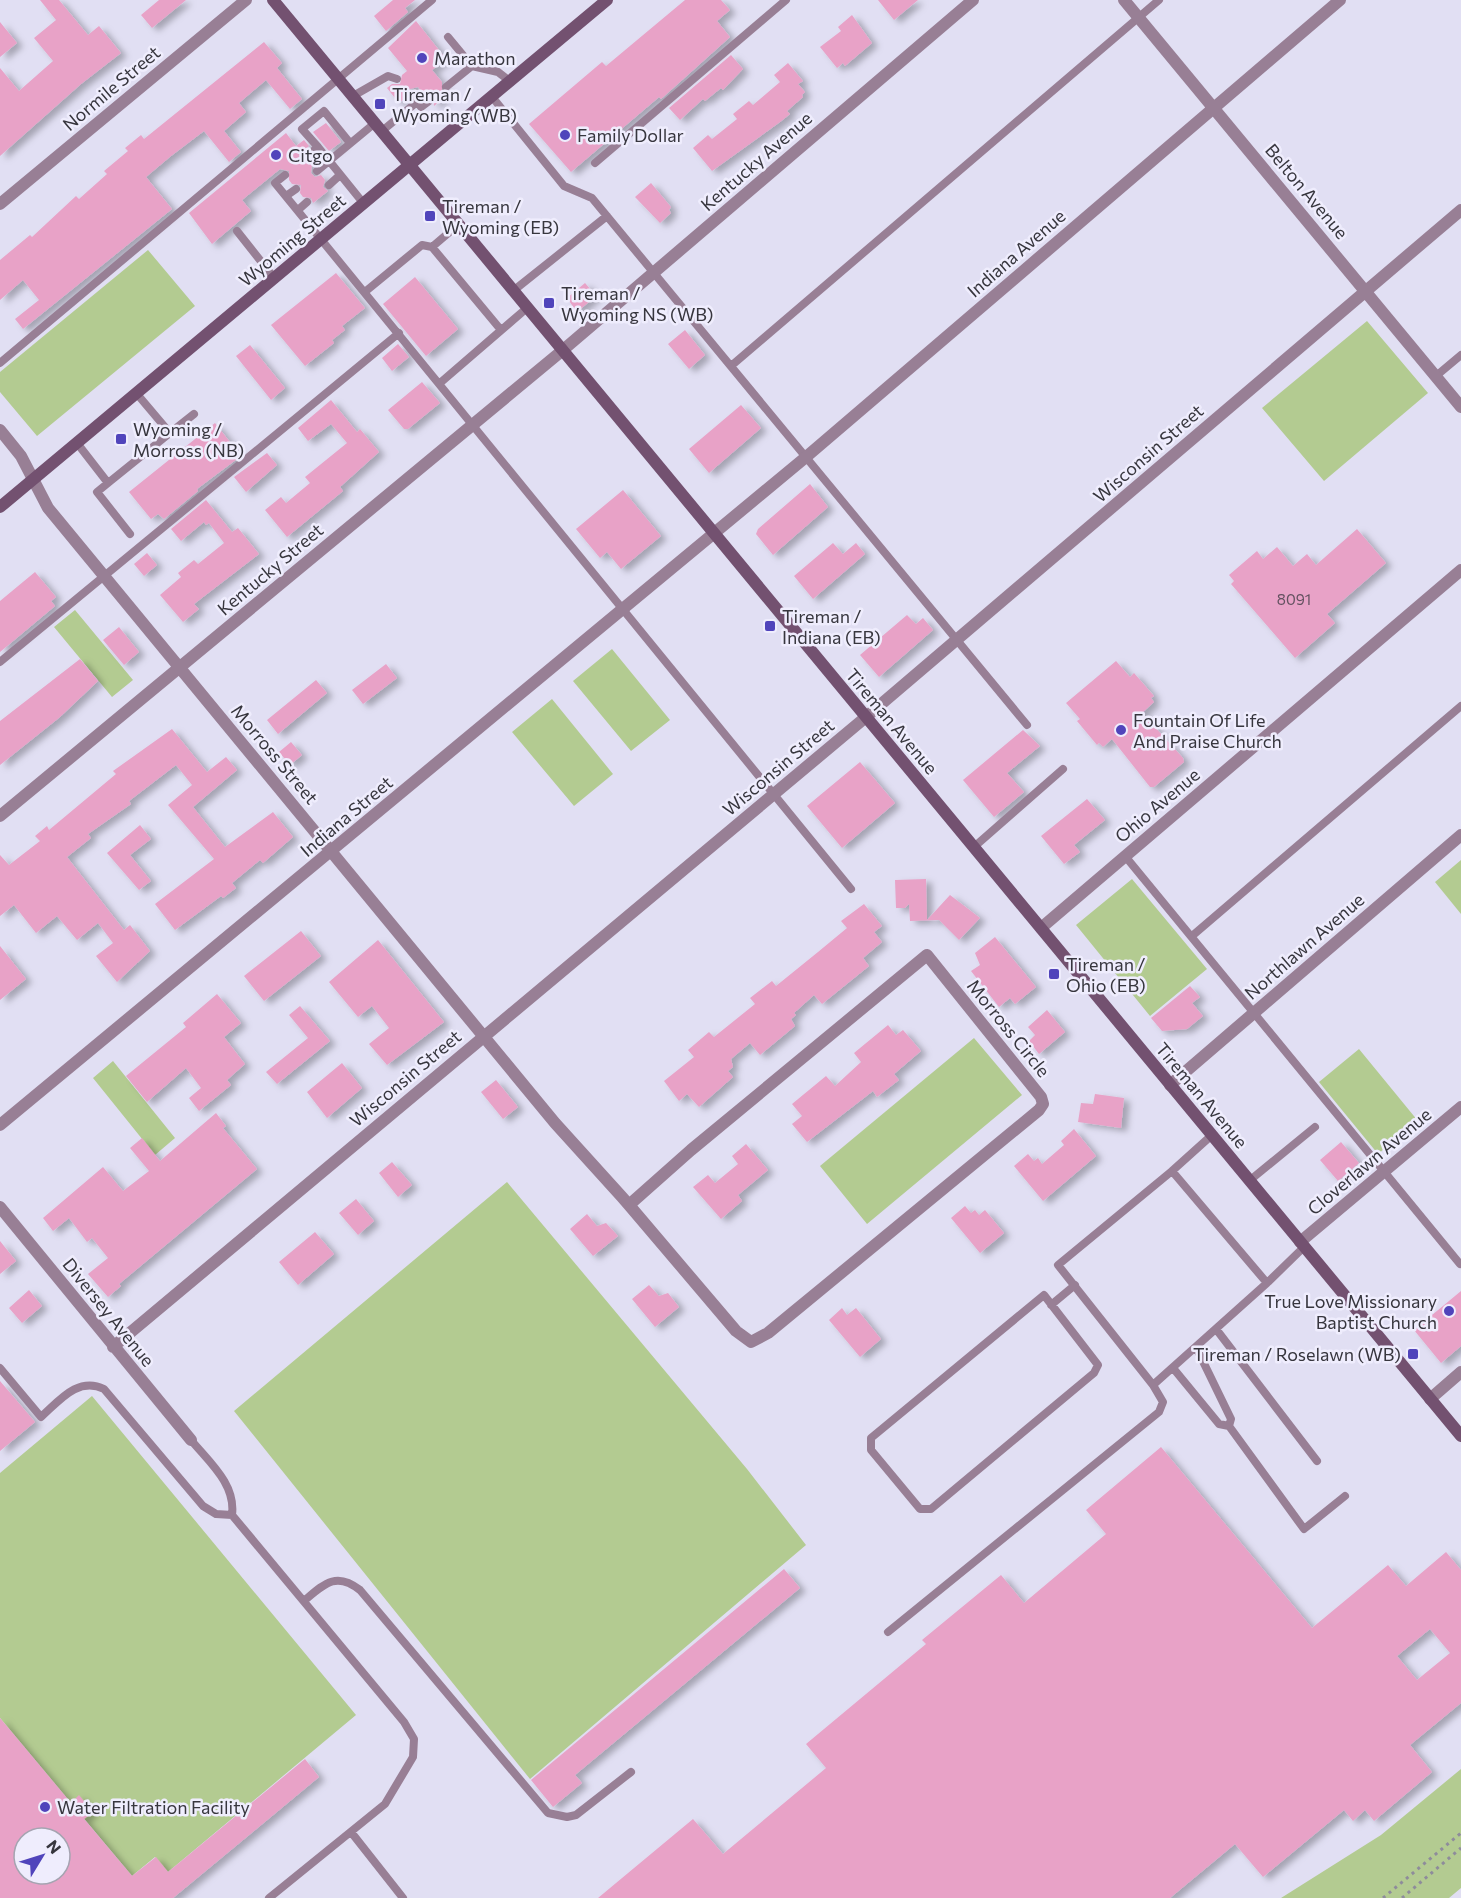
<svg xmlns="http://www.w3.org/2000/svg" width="1461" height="1898" font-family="Commissioner,sans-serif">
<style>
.green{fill:#b3cb91}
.building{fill:#e8a2c7;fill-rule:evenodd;filter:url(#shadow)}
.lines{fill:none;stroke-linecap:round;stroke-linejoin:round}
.path{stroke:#8e8c9b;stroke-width:3;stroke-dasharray:3 4.5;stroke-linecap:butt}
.lane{stroke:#987f95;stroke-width:8}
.street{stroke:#987f95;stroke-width:12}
.secondary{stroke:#735170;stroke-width:12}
.poi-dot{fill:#5044bb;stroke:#efedfd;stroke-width:2}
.labels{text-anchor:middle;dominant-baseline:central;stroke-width:5;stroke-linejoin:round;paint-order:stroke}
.number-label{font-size:15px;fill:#635160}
.poi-label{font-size:18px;fill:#37363e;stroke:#efedfd;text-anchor:start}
.street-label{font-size:18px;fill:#37363e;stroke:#efedfd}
</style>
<defs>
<filter id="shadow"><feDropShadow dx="6" dy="3.5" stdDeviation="3" flood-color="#0004"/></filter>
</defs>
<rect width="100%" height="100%" fill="#e1dff3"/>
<path class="green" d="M148,250l47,56 -158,130 -37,-44v-20z
M1367,321l61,72 -104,88 -62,-73z
M75,610l58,70 -21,17 -58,-70z
M612,649l58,71 -39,31 -58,-70z
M552,699l61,75 -39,32 -62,-74z
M1461,860v54l-26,-32z
M1132,879l75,90 -57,47 -74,-91z
M974,1038l48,57 -155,129 -47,-58z
M1359,1049l59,72 -40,33 -59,-72z
M113,1061l62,77 -20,17 -62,-77z
M507,1182l240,287 59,76 -276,234 -296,-368z
M92,1396l264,319 -188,157 -13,-15 -23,19 -132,-158v-245z
M1461,1769v119l-12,10h-168l100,-63z"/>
<path class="building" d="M40,0h19l29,35 11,-9 22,27 -40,31 -81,72v-88l19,23 34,-30 -19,-23 22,-18z
M159,0h27l-34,28 -11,-13z
M393,0h22l-10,8 3,4 -22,19 -12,-15z
M685,0h36l9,10 -13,11 13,16 -69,62 -2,-2 -88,75 -42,-48 73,-62 4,4z
M878,0h40l-24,20z
M852,15l20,28 -27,23 -2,-3 -6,5 -17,-21 21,-16 -3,-4z
M416,21l30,38 -14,11 10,12v9l8,1 -16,14 -1,-9 -8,-1 -7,-9 -12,3 -1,8 -6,5 -12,-15 5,-4h8l2,-9 5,-4 -19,-23z
M0,22l17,21 -17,14z
M264,42l18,21 -5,5 25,31 -12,10 -24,-29 -27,23 7,9 -22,19 17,21 -12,10 -25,-31 -33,25 -25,21 26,32 -149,120 -8,-10 24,-19 -16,-20 -23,20v-40l30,-25 2,2 44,-41 3,3 28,-25 -3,-3 24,-20 -3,-3 16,-13 3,4z
M731,55l12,14 -20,21 -2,-2 -16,13 -2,-2 -23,21 -11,-12z
M788,63l15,18 -5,3 7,8 -3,3 1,2 -16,14 3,3 -10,8 -68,49 -19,-23 15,-13 4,4 25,-20 -4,-5 16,-13 4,4 27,-23 -6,-7z
M326,123l15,19 -12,9 -16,-19z
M286,133l10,13 8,-6 5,6 -8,8 1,7 6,2 9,-7 3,3 -8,6 -1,8 4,4 6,-2 4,5 -2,7 5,4 -15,12 -2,-5 -8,-1 -3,-4 1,-8 -9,-1 -3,-4v-9l-9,-2 -38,31 9,11 -39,33 -23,-31z
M651,183l20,24 -2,3 2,3 -11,10 -25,-26z
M336,273l29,35 -23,18 3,4 -13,10 2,3 -29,23 -34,-41z
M415,277l43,52 -32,27 -43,-52z
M585,283l11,13 -19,16 -10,-14z
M685,330l20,25 -16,14 -21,-25z
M398,344l11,13 -17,14 -10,-13z
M250,345l35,43 -14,12 -35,-44z
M422,382l18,21 -32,26h-4l-16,-19z
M331,400l26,32 3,-3 19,23 -39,35 3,4 -56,46 -22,-27 16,-13 5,6 24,-20 -5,-6 42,-34 -16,-19 -23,17 -10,-13z
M741,405l20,23 -52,45 -20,-24z
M215,423l26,33 -44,33 1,2 -34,28 -6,-5 -7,5 -22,-27z
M267,453l10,12 -31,27 -12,-15z
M810,484l18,23 -55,48 -17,-21 2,-5z
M623,490l38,46 -40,33 -14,-17 -7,6 -24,-29z
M206,500l26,32 6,-4 21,26 -65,50 5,5 -16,13 -23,-27 21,-18 -3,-4 16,-13 4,4 26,-21 -15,-20 -3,2 -2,-3 -23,19 -10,-12z
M1357,529l29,34 -59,51 8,9 -40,35 -64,-74 3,-3 -5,-6 28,-24 6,8 14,-12 16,19 14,-12 9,11z
M833,543l10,11 13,-11 9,11 -52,45 -19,-23z
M147,553l10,12 -13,11 -10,-12z
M35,572l21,25 -5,4 4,5 -55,46v-51z
M907,615l9,9 7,-6 10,12 -54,47 -19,-22z
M119,627l20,25 -15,13 -21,-25z
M80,659l18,22 -38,36 -60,48v-44z
M1116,661l14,16 4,-4 20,23 -3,2 3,4 -12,11 41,45 1,4 -30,25h-4l-38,-48 -9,8 -4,-4 -2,2 -20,-24 3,-2 -14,-16z
M386,664l11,14 -34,26 -11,-14z
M316,680l11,13 -49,41 -11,-14z
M172,729l35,43 19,-15 11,13 -44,37 32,40 48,-35 20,25 -30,26 -3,-3 -28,23 4,5 -13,10 -2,-2 -46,34 -20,-26 59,-45 -46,-54 24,-20 -16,-20 -47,36 2,3 -43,30 3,4 -24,19 57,73 6,-5 20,26 -33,31 -21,-26 17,-13 -15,-20 -21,17 -20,-24 -21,17 -22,-28 -14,11v-61l9,10 31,-24 -5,-5 12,-10 2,4 67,-56 -3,-3z
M1023,730l17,16 -33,27 17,19 -30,25 -31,-37z
M291,742l11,13 -12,10 -11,-13z
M860,762l35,41 -53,45 -35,-42z
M1087,799l18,21 -31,25 6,7 -16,12 -23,-28z
M140,825l11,14 -21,16 21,26 -12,9 -32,-37z
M926,879l1,41 23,-25 30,23 -21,22 -20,-20 -29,1 -1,-17 -4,4h-9l-1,-28z
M864,904l18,22 -8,6 8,10 -19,16 6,8 -47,38 -8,-9 -20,18 2,2 -5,4 4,7 -35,29 -10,-12 -19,16 2,8 -5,4 5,6 -34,30 -12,-13 -8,7 -15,-20 30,-24 -6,-7 21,-18 5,5 41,-33 -5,-6 22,-17 4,5 42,-34 29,-24 -6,-7z
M301,931l20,25 -57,45 -20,-25z
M995,937l41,50 -21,17 -5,-6 -11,9 -28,-36 9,-6 -5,-12z
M378,940l66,82 -57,43 -18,-21 20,-16 -17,-22 -14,11 -29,-35z
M0,946l26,33 -26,21z
M1190,986l10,11 -8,6 11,13 -16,13 -25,2 -11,-13z
M217,994l24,29 -17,14 21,27 -18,16 4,5 -32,26 -10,-13 12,-10 -15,-20 -39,34 -21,-26 60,-49 -3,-4z
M300,1006l30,35 -53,43 -11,-12 42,-34 -19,-23z
M1047,1010l18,22 -26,22 -10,-13 6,-6 -7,-8z
M888,1025l8,10 7,-5 18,21 -27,23 5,6 -22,17 -4,-6 -66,51 -15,-18 10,-8 -10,-12 34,-28 9,10 26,-24 -7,-9z
M342,1063l20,25 -35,30 -20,-26z
M496,1080l22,27 -15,12 -22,-27z
M1095,1094l29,4 -3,30 -43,-6 3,-19 12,1z
M216,1113l10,13 -3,2 34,41 -138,115 2,2 -13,11 -20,-23 20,-16 -16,-20 -5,4 -18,-24 -16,13 -10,-13 60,-51 20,24 26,-20 -19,-23 12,-10 18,23z
M1074,1129l22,27 -53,45 -29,-35 14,-12 6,7 4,-3 4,6 22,-19 -3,-4z
M1341,1142l18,21 -21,18 -18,-21z
M746,1144l22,26 -30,25 4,6 -21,18 -28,-32 15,-12 7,8 23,-19 -6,-8z
M392,1162l20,23 -14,12 -19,-24z
M356,1199l18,22 -16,14 -19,-22z
M965,1206l6,7 4,-3 4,5 6,-5 19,23 -24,20 -29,-35z
M587,1214l10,12 9,-3 12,13 -25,20 -23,-27z
M315,1232l19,22 -36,31 -19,-23z
M0,1241l16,20 -16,13z
M649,1285l10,11 9,-3 11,14 -24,20 -23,-28z
M29,1290l13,16 -20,17 -13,-15z
M1461,1291v55l-20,17 -27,-33z
M842,1308l5,7 9,-7 25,31 -21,18 -31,-37z
M0,1381l35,41 -35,29z
M1161,1447l151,181 76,-63 18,21 40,-34 15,18v133l-51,42 22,27 -58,49 -9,-11 -12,11 -9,-11 -81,67 -28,-33 -65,54h-572l95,-79 30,35 103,-86 -20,-24 120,-100 -4,-4 79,-65 23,28 82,-69 -20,-24zM1430,1629l20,24 -33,27 -20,-24z
M784,1569l16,19 -225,187 7,8 -29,24 -22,-27z
M0,1718l71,85 8,-8 14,17 -9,7 48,57 24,-19 12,15 137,-113 14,18 -146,121h-173zM24,1838h36v36h-36z"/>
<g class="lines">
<path class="path" d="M1383,1898l78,-65
M1402,1898l59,-50"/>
<path class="lane" d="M448,37l24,29 26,6 13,10
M446,87l26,-21
M410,94l11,13 8,-6
M353,96l35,-20 9,3
M493,98l71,88 28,12 435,527
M382,131l35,-29
M318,147l-16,-18 22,-18 26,32
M306,157l12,-10 46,57
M595,163l191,-163
M317,171l58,-48
M285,175l-10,8 576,706
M329,185l11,-10
M286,196l10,-7
M298,210l9,-8
M237,231l38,48
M432,247l27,-23
M366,291l56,-46 10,2 69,83
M513,291l94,-75
M0,363l432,-363
M731,366l428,-366
M1436,376l25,-21
M440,383l87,-75
M170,433l24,-19
M77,443l31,40 62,-50 -33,-39
M108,483l-11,9 33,42
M0,662l399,-329
M974,847l89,-78
M1125,856l335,408
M1192,936l269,-230
M1172,1171l40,-36
M1249,1181l66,-54
M1044,1295l54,70 -4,8 -163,136h-11l-49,-59v-12z
M1051,1305l24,-20
M1216,1329l101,132
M1196,1347l35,72 -2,7 75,103 41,-33
M0,1368l41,49c18,-16 37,-41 63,-28l99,117 13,8 16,1
M1173,1368l46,56 10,2
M1153,1385l114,-102
M191,1440c18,22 45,44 41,75l172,207 10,17 -1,18 -28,47 -116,94
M304,1601c20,-17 32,-30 56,-11l188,223 19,4 9,-2 55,-43
M888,1632l271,-220 4,-10 -10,-17 -95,-120 114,-94 95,112 37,-36
M351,1832l52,66"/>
<path class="street" d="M1124,0l337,407
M0,204l246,-204
M0,430l21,26 27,52 507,615 67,74 7,8 107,126 15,11 17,-9 271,-223 4,-6 -2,-7 -114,-142 -236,195 -62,55
M0,816l563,-466 410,-350
M1041,928l420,-358
M1170,1085l291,-250
M0,1125l806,-668 534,-457
M0,1207l191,233
M1300,1242l161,-135
M113,1347l753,-630 595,-507
M1430,1399l31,-27"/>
<path class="secondary" d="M273,0l1188,1436
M0,507l607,-507"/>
</g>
<g class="poi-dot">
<circle cx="422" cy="58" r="6"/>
<rect x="374" y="98" width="12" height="12" rx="3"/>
<circle cx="565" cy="135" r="6"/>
<circle cx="276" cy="155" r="6"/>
<rect x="424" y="210" width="12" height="12" rx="3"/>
<rect x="543" y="297" width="12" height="12" rx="3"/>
<rect x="115" y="433" width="12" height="12" rx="3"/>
<rect x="764" y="620" width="12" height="12" rx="3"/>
<circle cx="1121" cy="730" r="6"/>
<rect x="1048" y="968" width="12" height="12" rx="3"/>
<circle cx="1449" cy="1311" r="6"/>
<rect x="1407" y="1348" width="12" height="12" rx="3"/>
<circle cx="45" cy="1807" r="6"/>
</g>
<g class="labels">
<g class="number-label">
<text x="1294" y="599">8091</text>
</g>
<g class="poi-label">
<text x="434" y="58">Marathon</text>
<text x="392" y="94">Tireman /<tspan x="392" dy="21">Wyoming (WB)</tspan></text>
<text x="577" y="135">Family Dollar</text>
<text x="288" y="155">Citgo</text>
<text x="442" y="206">Tireman /<tspan x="442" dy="21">Wyoming (EB)</tspan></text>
<text x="561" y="293">Tireman /<tspan x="561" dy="21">Wyoming NS (WB)</tspan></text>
<text x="133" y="429">Wyoming /<tspan x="133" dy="21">Morross (NB)</tspan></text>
<text x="782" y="616">Tireman /<tspan x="782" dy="21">Indiana (EB)</tspan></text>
<text x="1133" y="720">Fountain Of Life<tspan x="1133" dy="21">And Praise Church</tspan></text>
<text x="1066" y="964">Tireman /<tspan x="1066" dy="21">Ohio (EB)</tspan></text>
<text x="1437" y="1301" text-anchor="end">True Love Missionary<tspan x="1437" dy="21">Baptist Church</tspan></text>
<text x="1401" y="1354" text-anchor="end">Tireman / Roselawn (WB)</text>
<text x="57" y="1807">Water Filtration Facility</text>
</g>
<g class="street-label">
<text transform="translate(111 88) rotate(-40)">Normile Street</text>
<text transform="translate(756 161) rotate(-41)">Kentucky Avenue</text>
<text transform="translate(1307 191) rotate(50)">Belton Avenue</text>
<text transform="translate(292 240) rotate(-40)">Wyoming Street</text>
<text transform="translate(1016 253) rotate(-41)">Indiana Avenue</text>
<text transform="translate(1148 453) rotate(-41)">Wisconsin Street</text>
<text transform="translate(270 569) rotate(-40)">Kentucky Street</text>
<text transform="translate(892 721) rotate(50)">Tireman Avenue</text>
<text transform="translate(275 754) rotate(50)">Morross Street</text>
<text transform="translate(778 767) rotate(-40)">Wisconsin Street</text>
<text transform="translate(1157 805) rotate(-40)">Ohio Avenue</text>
<text transform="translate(346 816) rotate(-40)">Indiana Street</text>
<text transform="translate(1304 946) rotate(-41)">Northlawn Avenue</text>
<text transform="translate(1009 1028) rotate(51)">Morross Circle</text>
<text transform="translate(405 1078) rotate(-40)">Wisconsin Street</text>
<text transform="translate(1202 1095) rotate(50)">Tireman Avenue</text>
<text transform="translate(1369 1161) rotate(-40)">Cloverlawn Avenue</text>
<text transform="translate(109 1312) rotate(51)">Diversey Avenue</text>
</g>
</g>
<g transform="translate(42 1856) rotate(52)"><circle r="28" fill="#efedfd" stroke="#a5a4b1" stroke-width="1.5"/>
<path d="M0-4.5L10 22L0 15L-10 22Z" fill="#5044bb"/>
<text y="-9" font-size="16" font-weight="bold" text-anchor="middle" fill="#37363e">N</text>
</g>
</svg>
